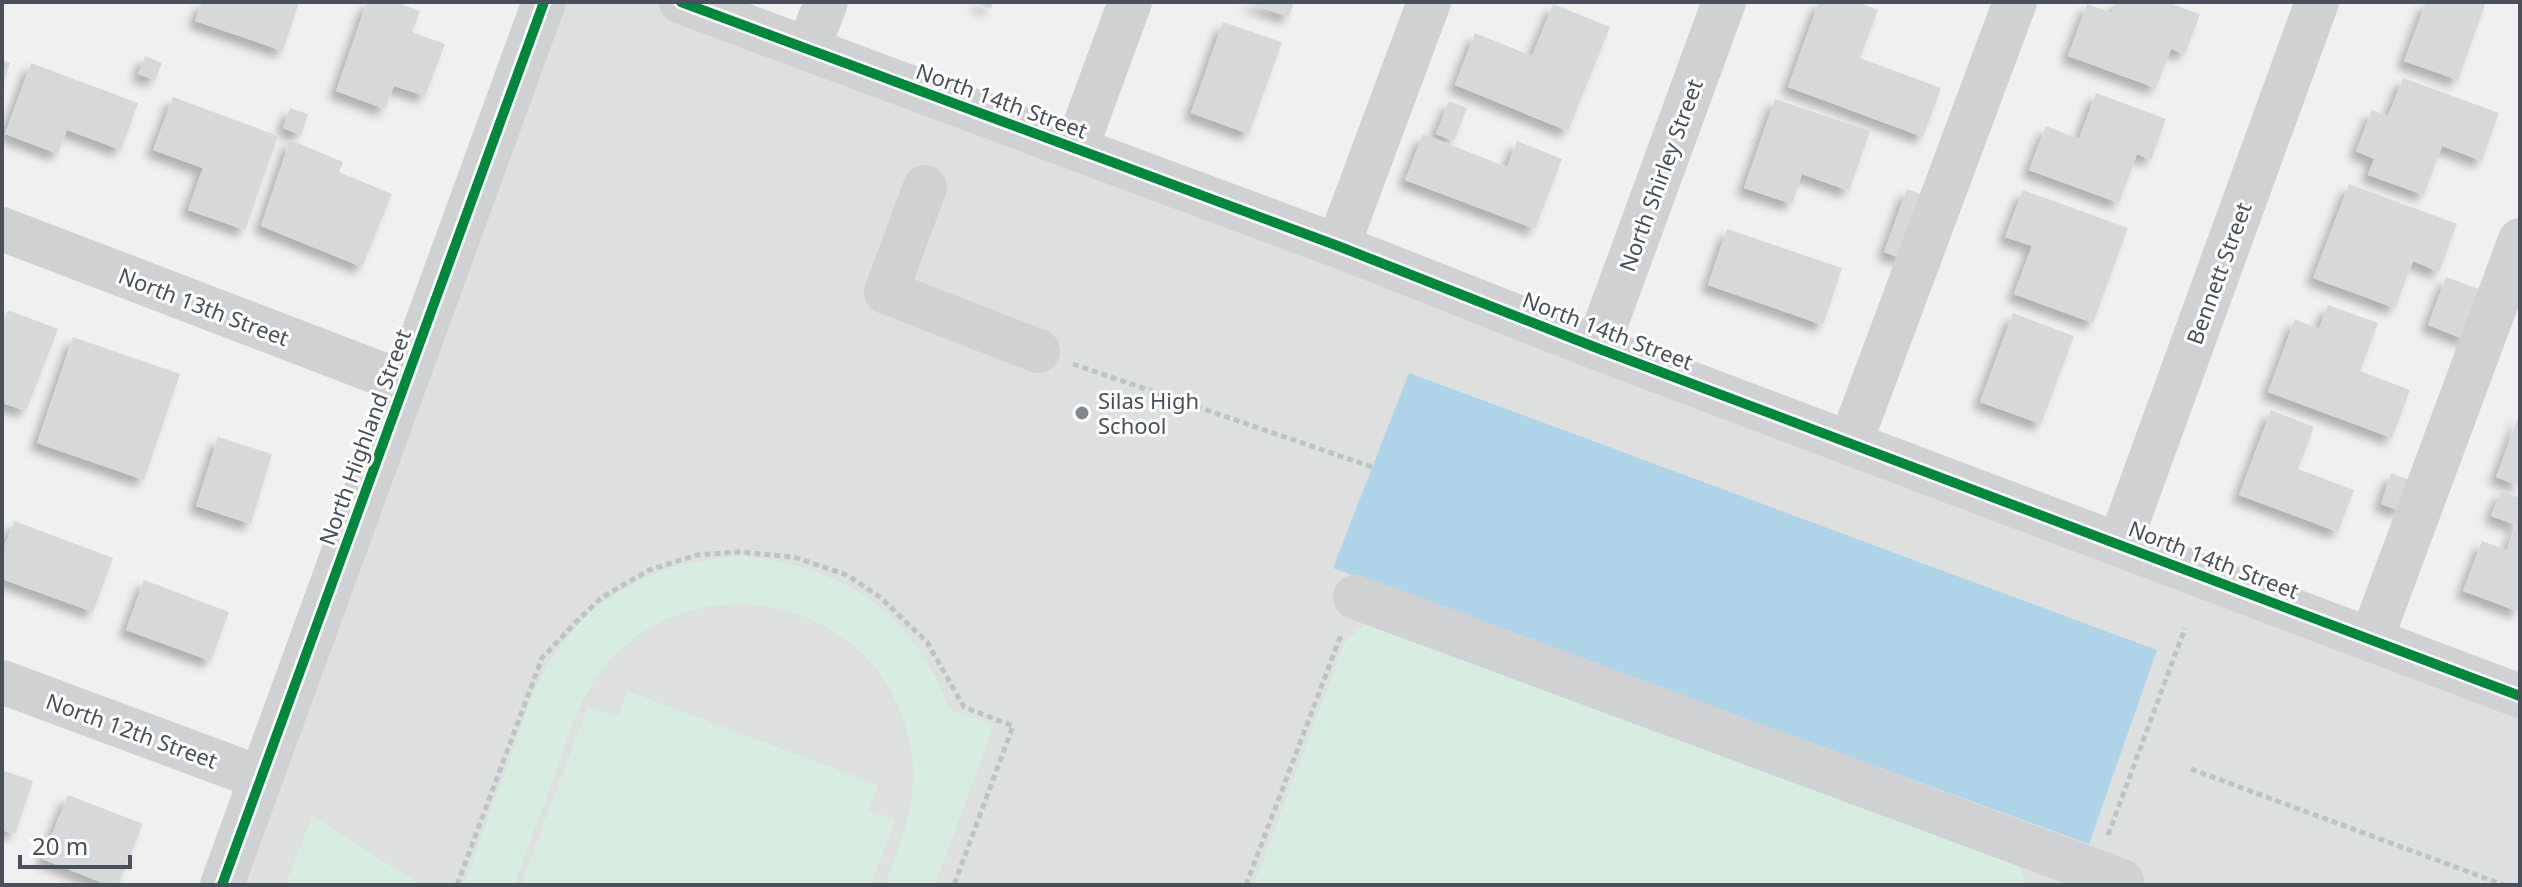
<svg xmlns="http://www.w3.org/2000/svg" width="2522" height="887" font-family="'Noto Sans',sans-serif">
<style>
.education{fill:#dedfdf}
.green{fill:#d7ede2}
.water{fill:#afd4e7}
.building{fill:#d7d8da;filter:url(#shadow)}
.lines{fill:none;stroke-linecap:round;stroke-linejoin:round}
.path{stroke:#bbc5c4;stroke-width:5;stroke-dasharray:6 4;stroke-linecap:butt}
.minor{stroke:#cfd1d3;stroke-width:44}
.cycleway-casing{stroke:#fff;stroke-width:15}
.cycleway{stroke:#00873e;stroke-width:10}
.poi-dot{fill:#83888f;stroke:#fff;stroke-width:3}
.labels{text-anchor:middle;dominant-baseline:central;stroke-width:6;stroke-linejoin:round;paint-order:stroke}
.street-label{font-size:22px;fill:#49505b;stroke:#fff}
.poi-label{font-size:22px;fill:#49505b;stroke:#fff;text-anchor:start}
</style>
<defs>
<filter id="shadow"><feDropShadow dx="-7" dy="7" stdDeviation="4" flood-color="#0004"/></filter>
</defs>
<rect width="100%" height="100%" fill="#f0f0f0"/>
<path class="education" d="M544,2h137l1839,694v189h-2298z"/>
<path class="green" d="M742,556c103,11 170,55 208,154l44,15 -59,160h-50c17,-44 34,-87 26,-135 -22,-146 -206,-195 -303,-88 -27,31 -39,71 -52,109 -14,38 -28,76 -42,114h-50c15,-42 30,-84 46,-126 11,-32 21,-66 39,-95 44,-73 111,-102 193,-108z
M1368,621l650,242 9,22h-773l91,-243z
M627,691l251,94 -9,25 26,10 -24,65h-350l67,-179 30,11z
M312,816l109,69h-135z"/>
<path class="water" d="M1409,373l748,277 -68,194 -756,-276z"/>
<path class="building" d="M202,2h97l-16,49 -88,-30z
M367,2h28l25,9 -8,21 33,12 -20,52 -31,-10 -9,23 -49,-18z
M972,2h21l-2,7z
M1246,2h48l-5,15z
M1819,2h38l21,8 -18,48 81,30 -18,49 -135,-50z
M2116,2h50l34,12 -15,40 -14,-5 -15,39 -88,-32 19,-52 25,9z
M2426,2h60l-28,78 -54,-19z
M1553,4l57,23 -42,104 -113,-46 20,-52 57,23z
M1223,22l59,20 -33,92 -58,-21z
M145,56l17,7 -7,17 -17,-6z
M2,60l8,3 -8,23z
M31,63l107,40 -17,47 -54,-20 -9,24 -53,-20z
M2403,78l96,35 -17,48 -40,-15 -18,49 -56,-20 6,-16 -18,-8 16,-41 16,6z
M2096,93l70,26 -15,41 -14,-6 -18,49 -90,-33 17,-44 33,13z
M173,97l105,39 -33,94 -57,-20 15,-42 -50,-18z
M1775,99l95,32 -21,60 -47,-17 -10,30 -48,-16z
M1449,101l18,7 -13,33 -18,-7z
M290,108l18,6 -7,21 -18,-7z
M1423,134l84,33 10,-26 45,18 -27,70 -130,-49z
M290,140l53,22 -4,10 53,22 -30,73 -101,-41z
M2349,184l108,40 -18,48 -26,-11 -18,47 -82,-30z
M1907,189l19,7 -23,63 -19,-7z
M2023,190l105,38 -35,95 -79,-29 18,-48 -27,-9z
M1727,229l115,39 -19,57 -115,-40z
M2446,277l38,14 -18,49 -38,-15z
M2328,305l50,18 -18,48 50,19 -18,48 -124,-46 27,-73 24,10z
M8,310l50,19 -32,82 -24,-8v-76z
M2013,313l61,23 -33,88 -61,-22z
M73,337l107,37 -36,106 -107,-37z
M2271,410l43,17 -16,42 56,21 -16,42 -99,-37z
M2520,413v73l-24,-9z
M218,437l54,17 -21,70 -55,-18z
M2391,473l21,8 -11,30 -20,-7z
M2501,491l19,7v114l-57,-21 19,-50 25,9 9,-25 -25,-9z
M14,521l99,37 -20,54 -91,-33v-26z
M144,580l85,32 -18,49 -85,-31z
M2,770l31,11 -18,53 -13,-4z
M68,795l75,29 -25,61h-10l-66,-26z"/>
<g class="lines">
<path class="path" d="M1073,364l299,103
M2191,769l313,116
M2108,835l77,-207
M457,885l85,-227 35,-37 24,-23 48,-28 48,-15 42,-3 55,5 53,18 33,22 47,45 37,65 49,19 -59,159
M1246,885l95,-250"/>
<path class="minor" d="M681,2l657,244 259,102 923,348
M808,49l18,-47
M1076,149l54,-147
M925,187l-39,105 152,59
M2,229l403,154
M1338,246l91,-244
M1597,348l127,-346
M1850,444l165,-442
M2119,545l198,-543
M1355,597l767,284
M2371,640l149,-400
M2,682l259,96
M222,885l322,-883"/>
<g class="cycleway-casing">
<path id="cycleway" d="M681,2l657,244 259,102 923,348
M222,885l322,-883"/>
</g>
<use href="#cycleway" class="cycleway"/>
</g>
<circle class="poi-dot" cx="1082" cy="413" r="8"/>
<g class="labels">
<g class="street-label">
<text transform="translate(1002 100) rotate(20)">North 14th Street</text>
<text transform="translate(1660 175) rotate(-70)">North Shirley Street</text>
<text transform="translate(2218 273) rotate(-70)">Bennett Street</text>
<text transform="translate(204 306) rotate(21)">North 13th Street</text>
<text transform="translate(1608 330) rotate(21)">North 14th Street</text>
<text transform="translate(364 437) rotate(-70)">North Highland Street</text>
<text transform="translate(2214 559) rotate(21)">North 14th Street</text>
<text transform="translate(132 730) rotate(20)">North 12th Street</text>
</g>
<g class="poi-label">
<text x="1098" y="400">Silas High<tspan x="1098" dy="25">School</tspan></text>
</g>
</g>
<rect width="2522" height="887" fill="none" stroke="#49505b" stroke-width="8"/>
<path d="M20 855v12h110v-12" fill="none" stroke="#49505b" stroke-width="4"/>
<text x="32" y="855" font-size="24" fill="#49505b" stroke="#ffffff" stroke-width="6" paint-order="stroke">20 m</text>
</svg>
